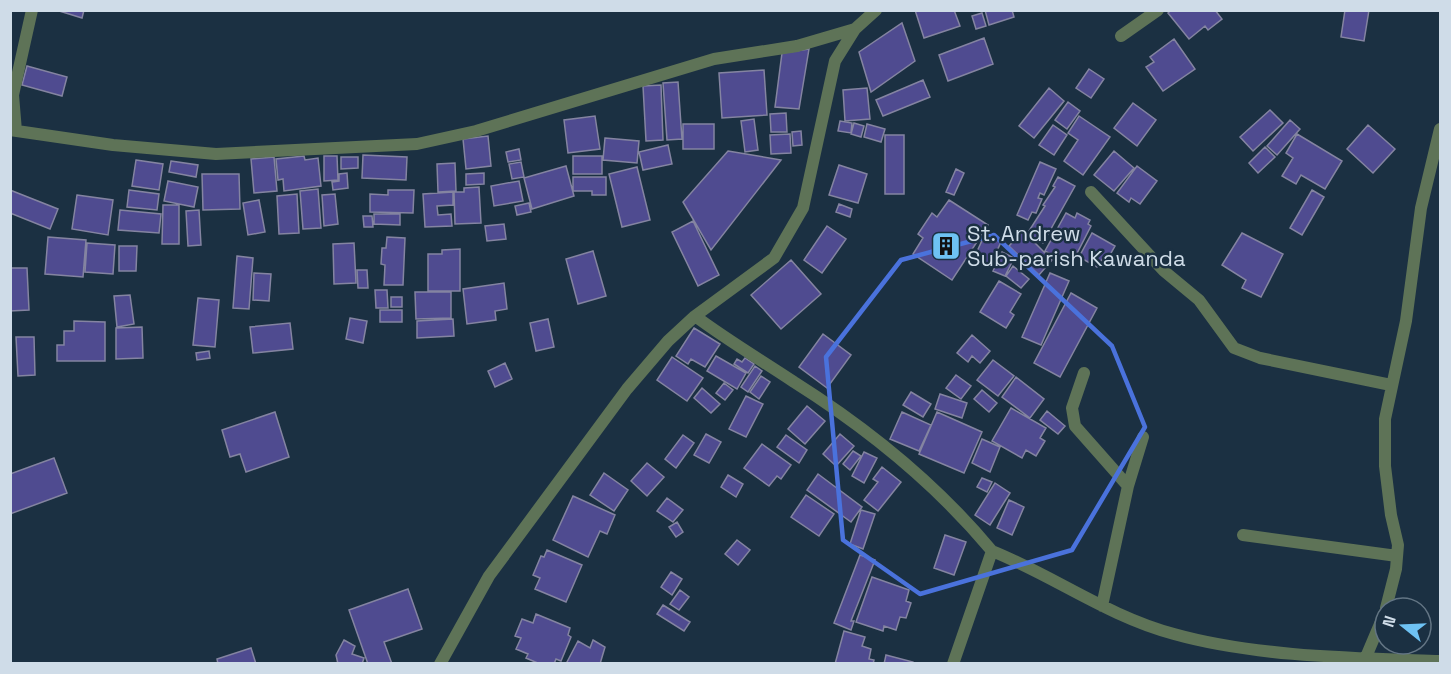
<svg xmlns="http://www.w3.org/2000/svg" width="1451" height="674" font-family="'Space Grotesk',sans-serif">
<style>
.building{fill:#4f4b90;stroke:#8484a1;stroke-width:1.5}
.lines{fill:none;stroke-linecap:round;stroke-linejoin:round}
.street{stroke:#5e7357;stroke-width:12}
.marked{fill:none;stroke:#4a72dc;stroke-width:4.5;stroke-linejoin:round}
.labels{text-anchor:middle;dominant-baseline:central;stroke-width:5;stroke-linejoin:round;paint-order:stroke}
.poi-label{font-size:22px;fill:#cfdce8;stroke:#1b3042;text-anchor:start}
</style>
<rect width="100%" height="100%" fill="#1b3042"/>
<path class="building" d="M56,10h28l-2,8z
M915,10h39l6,16 -36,12z
M985,10h27l2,7 -25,8z
M1171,10h44l7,9 -14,11 -3,-4 -16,13 -21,-26z
M1345,10h24l-5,31 -23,-4z
M982,13l4,13 -10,3 -4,-13z
M902,23l13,38 -44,31 -12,-40z
M984,38l9,26 -45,17 -9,-26z
M1174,39l21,30 -32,22 -17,-24 8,-5 -4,-5z
M809,49l-10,60 -24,-2 7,-54z
M27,66l40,11 -5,19 -40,-11z
M1089,69l15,10 -13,19 -15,-10z
M764,70l3,45 -45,3 -3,-45z
M923,80l7,17 -47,19 -7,-16z
M678,82l4,57 -15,1 -4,-57z
M661,85l2,55 -17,1 -3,-55z
M867,88l3,31 -25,2 -2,-31z
M1049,88l15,13 -30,37 -15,-12z
M1068,102l12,9 -13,18 -12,-9z
M1133,103l23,17 -19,26 -23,-18z
M1270,110l13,13 -30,28 -13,-14z
M786,113l1,19h-16l-1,-18z
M595,116l5,33 -32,4 -4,-33z
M1079,116l31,21 -27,38 -19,-14 14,-21 -10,-7z
M754,119l4,31 -13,2 -4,-31z
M1290,120l10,9 -23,26 -10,-9z
M840,121l12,2 -1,10 -13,-2z
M854,123l10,3 -3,11 -10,-3z
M683,124h31v25h-31z
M867,124l18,5 -4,13 -17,-5z
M1053,125l14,10 -13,20 -15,-10z
M1368,125l27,24 -22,24 -26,-24z
M801,131l1,14 -9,1 -1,-14z
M790,134l1,19 -20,1 -1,-19z
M1297,134l45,27 -17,28 -24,-14 -5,9 -14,-8 11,-18 -7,-5z
M885,135h19v59h-19z
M488,136l3,30 -25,3 -3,-30z
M605,138l34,3 -2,22 -34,-3z
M668,145l4,19 -29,6 -4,-18z
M1265,147l10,10 -17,16 -9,-10z
M519,149l2,11 -13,2 -2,-10z
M728,151l53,9 -70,90 -28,-48z
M1114,151l20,17 -20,23 -20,-16z
M363,155l44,2 -1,23 -44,-2z
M304,156l1,4 13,-2 3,28 -37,5 -1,-12 -5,1 -2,-21z
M324,156h13l1,24 -14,1z
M573,156h29v18h-29z
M274,157l3,34 -23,2 -3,-34z
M341,157h17v11l-17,1z
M136,160l27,4 -4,26 -27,-4z
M171,161l27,4 -2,12 -27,-5z
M521,162l3,15 -12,2 -3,-15z
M1040,162l16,7 -12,26 -4,-2 -2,5 4,1 -6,14 -4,-1 -4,8 -11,-5z
M455,163l1,28 -18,1 -1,-28z
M839,165l28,9 -9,29 -29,-8z
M566,166l8,30 -42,13 -8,-31z
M1137,166l20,15 -17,23 -9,-6 -2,4 -12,-9z
M637,167l13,53 -28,7 -13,-53z
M956,169l8,4 -10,22 -8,-3z
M347,173l1,15 -15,2 -1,-8 7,-1v-7z
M484,173v11l-18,1v-11z
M202,174h37l1,35 -37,1z
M573,177h33v18h-14v-4h-19z
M1058,177l17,9 -32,57 -16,-9 18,-28 -2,-1 12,-18 -2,-1z
M168,181l30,6 -4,20 -30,-6z
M519,181l4,20 -29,5 -3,-20z
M479,187l2,36 -26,1 -1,-32h10v-4z
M318,189l3,39 -18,1 -3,-38z
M10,190l48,19 -8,20 -40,-16z
M129,190l30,4 -2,16 -30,-3z
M388,190h26l-1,23 -43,-1v-18l18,1z
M1312,190l12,7 -22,38 -12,-7z
M453,192v13l-16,1 1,9 13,-1 1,12 -27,1 -2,-33z
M297,194l2,39 -20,1 -2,-38z
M335,194l3,30 -14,2 -2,-31z
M77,195l36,5 -5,35 -36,-6z
M259,200l6,32 -17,3 -5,-32z
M949,200l39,25 -36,55 -39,-26 10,-16 -5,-4 14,-21 5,4z
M529,203l2,9 -14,3 -2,-9z
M839,204l13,5 -2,8 -14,-5z
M163,205h16v39h-17z
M120,210l41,4 -2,19 -41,-3z
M199,210l2,35 -13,1 -2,-35z
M1066,213l9,5 2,-5 13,7 -2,4 3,2 -20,39 -26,-14z
M374,214h26v11l-26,-1z
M363,216h9l1,11h-9z
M693,221l26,54 -21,11 -26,-54z
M504,224l2,15 -19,2 -2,-15z
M827,226l19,13 -24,34 -18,-13z
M1023,231l29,29 -13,15 -30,-29z
M1092,233l23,13 -8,14 -4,-2 -6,9 -18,-10z
M1242,233l41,21 -22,43 -19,-9 4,-8 -24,-15z
M985,234l16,8 -11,24 -16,-8z
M48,237l38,3 -3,37 -38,-3z
M387,237l18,1 -2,47h-19l1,-20 -4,-1 1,-16h4z
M87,243l28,2 -2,29 -28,-2z
M354,243l2,40 -22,1 -1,-40z
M119,246h18l-1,25h-17z
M460,249v42h-32v-37h14v-4z
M593,251l13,45 -28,8 -12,-45z
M1002,252l12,6 -9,18 -12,-5z
M237,256l16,2 -4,51 -16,-1z
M791,260l30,34 -40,35 -30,-34z
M1013,266l16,13 -8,9 -15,-12z
M10,268h17l2,42 -19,1z
M357,270h10l1,18h-10z
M254,273l17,1 -2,27 -16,-1z
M1050,273l19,8 -28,64 -19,-8z
M999,281l22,13 -11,18 4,3 -8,13 -26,-16z
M504,283l3,26 -12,2 1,9 -29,4 -4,-35z
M375,290h12l1,18h-12z
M415,292h36v26l-35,1z
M1071,293l26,15 -37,69 -26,-14z
M130,295l4,29 -17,3 -3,-31z
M391,297h11v10h-11z
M198,298l21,2 -4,47 -22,-2z
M380,310h22v12h-22z
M350,318l17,3 -4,22 -17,-4z
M453,319l1,17 -37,2v-17z
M548,319l6,28 -18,4 -6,-28z
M74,321l31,1v39h-48v-16h7v-14h10z
M290,323l3,26 -40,4 -3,-26z
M142,327l1,31 -27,1v-31z
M694,328l26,16 -15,23 -14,-8 -3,5 -12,-8z
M823,334l28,21 -24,33 -28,-21z
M972,335l18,16 -10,12 -8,-7 -4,6 -11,-9z
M16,337h18l1,38 -17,1z
M209,351l1,7 -13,2 -1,-7z
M716,356l30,17 -9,16 -30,-18z
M672,357l31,21 -16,23 -30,-21z
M745,358l9,6 -6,9 -14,-9 3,-5 5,3z
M993,360l21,16 -16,20 -21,-16z
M505,363l7,16 -17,8 -7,-16z
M755,366l7,5 -14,21 -7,-5z
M956,375l15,11 -10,13 -15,-11z
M761,376l9,6 -11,17 -9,-7z
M1016,377l28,22 -14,19 -28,-21z
M724,383l9,7 -8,10 -9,-7z
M702,388l18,16 -9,9 -17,-15z
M982,390l15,13 -8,9 -15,-13z
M911,392l20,12 -8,13 -20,-12z
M940,394l27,9 -5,15 -27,-9z
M746,396l17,8 -17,33 -17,-8z
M807,406l18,15 -20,23 -17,-15z
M1011,408l35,20 -6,10 5,3 -9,15 -10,-6 -4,8 -30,-17z
M1047,411l18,15 -7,8 -18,-14z
M275,412l14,45 -43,15 -6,-18 -10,3 -8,-27z
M902,412l29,13 -12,26 -29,-12z
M937,412l45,20 -18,41 -45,-19z
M706,434l15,8 -12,21 -15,-8z
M840,434l14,12 -18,20 -13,-12z
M683,435l11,8 -18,25 -11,-9z
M786,435l21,15 -8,13 -22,-16z
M982,439l18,8 -10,25 -18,-9z
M762,444l29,21 -10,14 -4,-3 -8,10 -25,-18z
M853,451l8,5 -11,14 -7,-6z
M864,452l13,6 -13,25 -12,-7z
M54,458l13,35 -57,21v-40z
M647,463l17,14 -17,19 -16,-15z
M882,467l19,15 -23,29 -14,-11 14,-18 -5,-3z
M604,473l24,17 -14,21 -24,-16z
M818,474l44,33 -11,15 -44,-32z
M728,475l15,9 -7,13 -15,-10z
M982,478l10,4 -5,10 -10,-5z
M995,483l15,10 -20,32 -15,-10z
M806,495l28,19 -15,22 -28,-19z
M573,496l42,19 -8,19 -7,-3 -12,26 -35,-17z
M667,498l16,12 -10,12 -16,-11z
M1009,500l15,7 -12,28 -15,-7z
M861,510l14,4 -12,35 -13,-5z
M677,522l6,10 -7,5 -7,-10z
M945,535l21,7 -12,33 -20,-7z
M737,540l13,10 -12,15 -13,-11z
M547,550l35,15 -16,37 -31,-13 5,-11 -7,-3 8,-19 3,1z
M860,555l15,5 -24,61h3l-3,9 -17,-7z
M671,572l11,7 -10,16 -11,-8z
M872,577l37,13 -3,11 5,2 -5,15 -6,-1 -4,13 -12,-4 -1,5 -27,-9z
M408,589l14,40 -38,13 8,22h-24l-19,-54z
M680,590l9,7 -10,13 -9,-6z
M663,605l27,17 -6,9 -27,-17z
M536,614l34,14 -2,7 3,2 -10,24 -5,-2 -2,5h-14l-14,-6 2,-4 -12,-5 5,-11 -6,-2 7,-17 11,4z
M844,631l21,6 -3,9 9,3 -2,10 5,1 -1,4h-38z
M344,640l11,6 -3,8 12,4 -2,6h-24l-2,-9z
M593,640l12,7 -5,17h-34l12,-23 12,7z
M251,648l5,16h-38l-1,-5z
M886,655l27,7v2h-29z"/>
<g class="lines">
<path class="street" d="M1121,36l37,-26
M10,130l103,15 103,9 201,-10 59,-13 238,-72 83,-13 58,-17
M16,131l-3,-36 19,-85
M1091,192l73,79 35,29 35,48 26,10 131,27
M695,316c32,24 66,44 99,66 73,46 143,103 198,169l-39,113
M1084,373l-12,35 3,18 53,60 -26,120
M1128,486l15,-49
M1243,535l154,21
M992,551c62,25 117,66 182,83 82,23 182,24 266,27
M1386,608l10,-39 2,-24 -7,-30 -6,-49v-47l21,-98 15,-113 19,-79
M440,664l49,-88 138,-187 41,-48 27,-25 79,-58 29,-50 32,-147 20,-32 21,-19
M1363,664l22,-52"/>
</g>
<path class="marked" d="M994,235l118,111 33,81 -73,123 -152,44 -77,-54 -17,-183 75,-97z"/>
<defs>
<g id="building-square" transform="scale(1.5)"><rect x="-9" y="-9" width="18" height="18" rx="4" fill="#6ec2f3" stroke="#1b3042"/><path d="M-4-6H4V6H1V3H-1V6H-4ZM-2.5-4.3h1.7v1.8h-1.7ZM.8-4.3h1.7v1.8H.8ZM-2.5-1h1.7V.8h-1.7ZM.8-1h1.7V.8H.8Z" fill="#111"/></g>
</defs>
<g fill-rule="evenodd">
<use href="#building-square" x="946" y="246"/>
</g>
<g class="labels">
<g class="poi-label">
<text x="967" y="233">St. Andrew<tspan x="967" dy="25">Sub-parish Kawanda</tspan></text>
</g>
</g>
<rect width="1451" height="674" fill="none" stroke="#cfdce8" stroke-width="24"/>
<g transform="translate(1403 626) rotate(288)"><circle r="28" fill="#1b3042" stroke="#637584" stroke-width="1.5"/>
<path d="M0-4.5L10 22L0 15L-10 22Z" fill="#6ec2f3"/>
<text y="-9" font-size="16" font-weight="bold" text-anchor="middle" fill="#cfdce8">N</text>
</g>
</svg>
